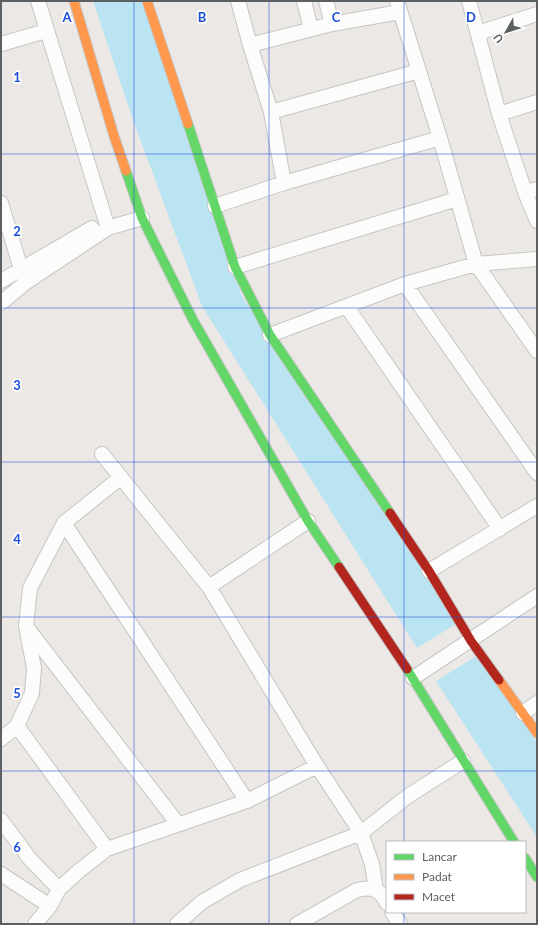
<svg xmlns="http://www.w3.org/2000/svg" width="538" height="925" font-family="Lato,sans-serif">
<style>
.water{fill:#bbe4f3}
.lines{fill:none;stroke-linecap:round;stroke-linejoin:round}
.street-casing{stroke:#c6c6c6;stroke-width:16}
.fast-casing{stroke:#c6c6c6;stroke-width:11}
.slow-casing{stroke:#c6c6c6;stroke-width:11}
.jam-casing{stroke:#c6c6c6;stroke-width:11}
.street{stroke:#fcfcfb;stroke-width:14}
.fast{stroke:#63d668;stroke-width:9}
.slow{stroke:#ff974d;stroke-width:9}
.jam{stroke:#b3261e;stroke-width:9}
.grid{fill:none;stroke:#1d4ed8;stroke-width:1;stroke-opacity:0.55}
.grid-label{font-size:13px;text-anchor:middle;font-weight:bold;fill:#1d4ed8;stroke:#fff;stroke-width:3.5;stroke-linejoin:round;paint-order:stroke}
</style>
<rect width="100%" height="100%" fill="#ebe8e5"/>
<path class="water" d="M93,1h49l100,295 217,326 -42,26 -215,-342 -69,-186z
M478,655l59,88v94l-101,-156z"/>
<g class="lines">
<g class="street-casing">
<path id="street" d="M38,1l70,227
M238,1l12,44 21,67 13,71
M304,1l7,28
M326,1l6,23
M397,1l43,137 36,126 61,87
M469,1l30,113 26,78 12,29
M478,33l59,-19
M1,44l45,-13
M250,45l82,-21 68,-12
M271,112l148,-41
M499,114l38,-12
M525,192l12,-3
M1,203l20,66
M215,206l69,-23 156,-45
M235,267l222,-68
M1,281l91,-53
M405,284l132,189
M1,303l24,-20 83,-55 34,-10
M347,307l153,222
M270,335l135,-51 71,-20 61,-5
M102,454l107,133 108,179 44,67 11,31 4,26
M64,523l183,278
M429,571l108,-65
M209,587l99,-66
M28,629l150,195
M413,678l124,-82
M523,713l14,-10
M17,726l90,123
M1,739l16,-13 15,-33 2,-25 -8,-42 4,-38 34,-65 56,-45
M1,820l29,39 29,30
M1,874l49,32
M392,912l8,12
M35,924l15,-18 9,-17 21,-19 27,-21 140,-48 70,-35
M177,924l25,-22 38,-22 121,-47 47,-37 55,-35
M297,924l60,-34c16,-4 22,-1 30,13"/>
</g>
<g class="fast-casing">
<path id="fast" d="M188,124l47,143 35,68 120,178
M126,171l16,47 51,102 115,201 31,46
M407,669l107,173
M525,858l12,19"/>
</g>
<g class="slow-casing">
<path id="slow" d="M74,1l40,135 12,35
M147,1l41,123
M499,680l38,53"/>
</g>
<g class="jam-casing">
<path id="jam" d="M390,513l39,58 42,70 28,39
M339,567l68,102"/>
</g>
<use href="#street" class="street"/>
<use href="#fast" class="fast"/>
<use href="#slow" class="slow"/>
<use href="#jam" class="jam"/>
</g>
<path class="grid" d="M134,1v923M269,1v923M404,1v841M1,154h536M1,308h536M1,462h536M1,617h536M1,771h536M404,912v12"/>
<g class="grid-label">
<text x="67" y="22">A</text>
<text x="202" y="22">B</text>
<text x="336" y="22">C</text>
<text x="471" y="22">D</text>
<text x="17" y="82">1</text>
<text x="17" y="236">2</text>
<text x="17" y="390">3</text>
<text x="17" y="544">4</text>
<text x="17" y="698">5</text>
<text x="17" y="852">6</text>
</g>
<rect width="538" height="925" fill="none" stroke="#5b6063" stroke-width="4"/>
<rect x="386" y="841" width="140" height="72" fill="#ffffff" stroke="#bdbfc1"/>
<rect x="394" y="854" width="20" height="6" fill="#63d668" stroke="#bdbfc1"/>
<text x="422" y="861" font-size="12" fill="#5b6063">Lancar</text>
<rect x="394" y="874" width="20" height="6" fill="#ff974d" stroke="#bdbfc1"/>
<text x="422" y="881" font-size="12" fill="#5b6063">Padat</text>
<rect x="394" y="894" width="20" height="6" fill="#b3261e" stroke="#bdbfc1"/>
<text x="422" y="901" font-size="12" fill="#5b6063">Macet</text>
<g transform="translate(506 32) rotate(231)" stroke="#ffffff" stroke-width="3" paint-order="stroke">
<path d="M0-3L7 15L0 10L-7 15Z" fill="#5b6063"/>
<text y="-6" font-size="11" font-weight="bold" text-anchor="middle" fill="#5b6063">U</text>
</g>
</svg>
